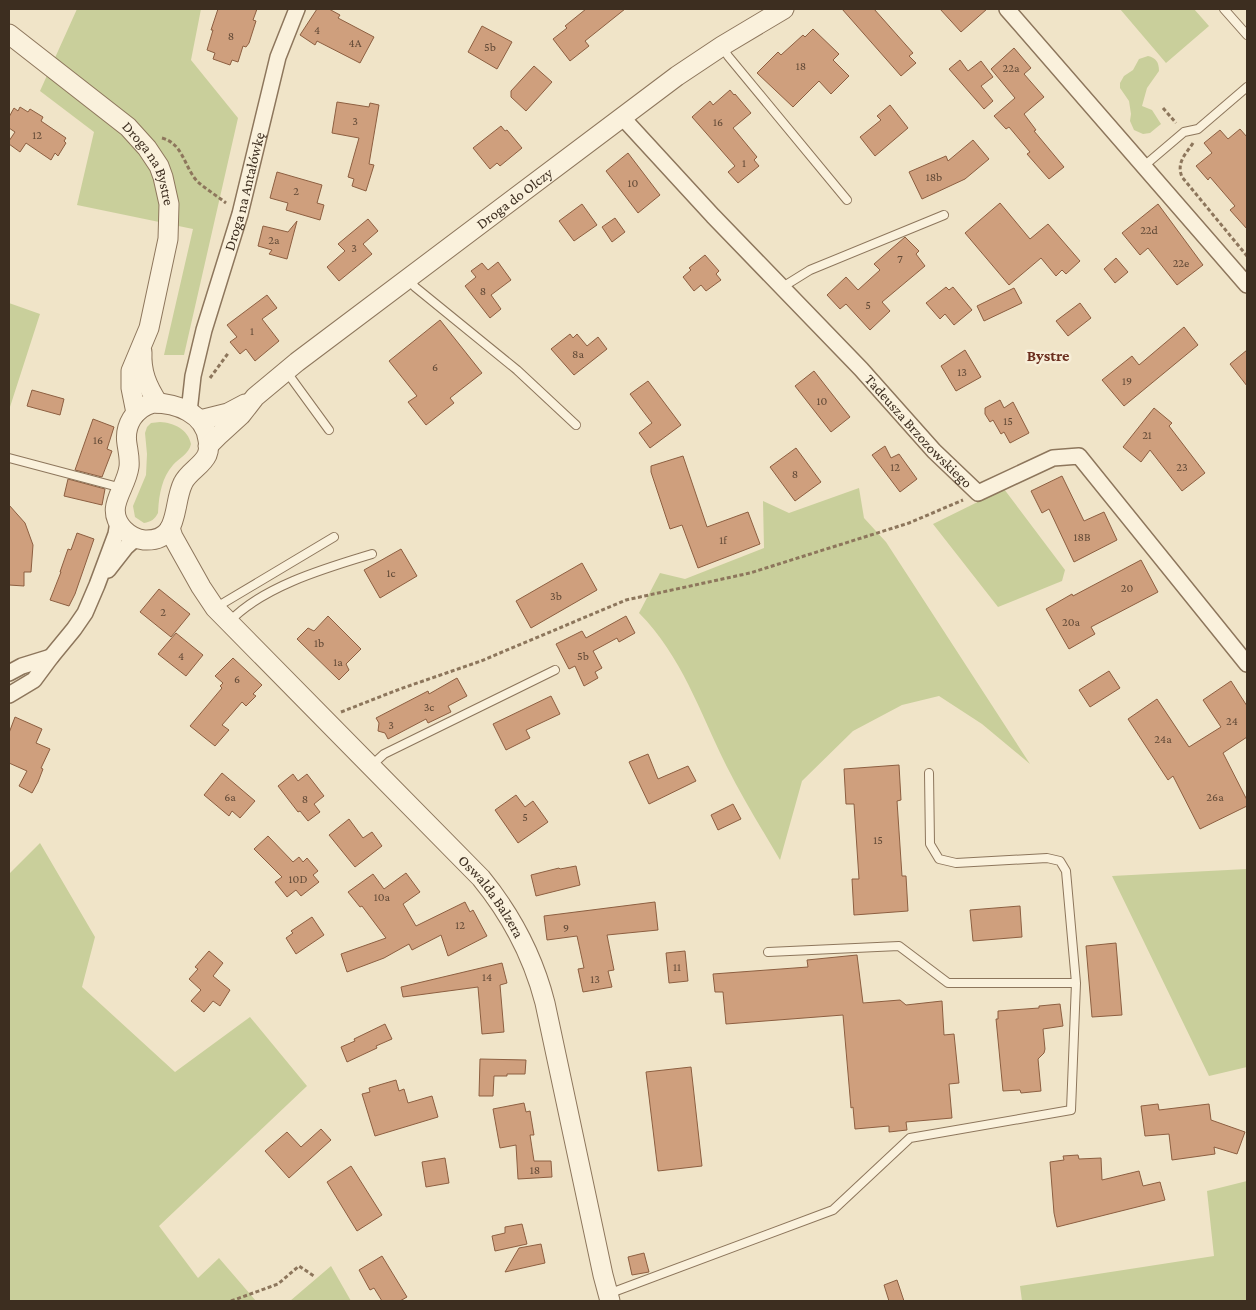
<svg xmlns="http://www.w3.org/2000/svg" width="1256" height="1310" font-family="'Crimson Pro',serif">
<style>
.green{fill:#c9cf9b}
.building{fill:#cf9f7d;stroke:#8d5f41}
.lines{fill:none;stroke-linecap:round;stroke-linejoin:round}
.service-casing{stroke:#8d765c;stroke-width:10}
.minor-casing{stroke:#8d765c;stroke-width:18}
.tertiary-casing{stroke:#8d765c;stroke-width:21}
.path{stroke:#8d765c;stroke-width:3;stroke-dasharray:4 2.5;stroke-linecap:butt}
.service{stroke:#faf1dc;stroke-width:8}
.minor{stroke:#faf1dc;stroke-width:15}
.tertiary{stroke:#faf1dc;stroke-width:19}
.labels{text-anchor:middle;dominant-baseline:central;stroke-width:5;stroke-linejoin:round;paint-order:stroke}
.number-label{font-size:12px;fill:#624a37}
.street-label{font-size:15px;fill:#3d2e20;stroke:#f7eed8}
.neighbourhood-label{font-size:16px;font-weight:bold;fill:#6b2e1e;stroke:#f7eed8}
</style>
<rect width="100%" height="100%" fill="#f0e4c8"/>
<path class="green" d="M77,9h124l-10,51 47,58 -54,237h-20l29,-126 -116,-24 17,-73 -54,-41z
M1120,9h74l15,17 -43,37z
M1148,56c8,2 11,6 11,15l-12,17 -5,18 10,4 9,14 -11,9 -7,1 -9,-4 -4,-9 1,-7 -2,-13 -9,-13v-5l4,-7 9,-6 6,-11z
M9,303l31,11 -31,96z
M160,422c14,1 28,7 31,22 -2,10 -12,14 -18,21 -12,14 -14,31 -15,48 -3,6 -7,9 -14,10l-9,-6 -2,-11 13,-31 1,-21 -2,-21 2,-6 4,-4z
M859,488l5,30 22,24 144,222 -48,-40 -43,-28 -37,9 -49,26 -51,50 -22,79c-18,-31 -37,-61 -53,-93 -26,-52 -45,-111 -88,-154l21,-40 25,6 79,-31 -1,-47 26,12z
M1004,489l61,81 -3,11 -64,26 -65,-83z
M40,843l55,94 -13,50 93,85 75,-55 57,69 -148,140 39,52 21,-20 37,43h-247v-427z
M1247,869v198l-38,9 -97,-200z
M1247,1181v120h-225l-2,-15 194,-30 -7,-65z
M331,1266l20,35h-61z"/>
<path class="building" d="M218,9h39l-4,11 3,1 -7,22 -3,4 -3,-1 -5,16 -6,-2 -2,5 -17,-6 2,-6 -8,-3 6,-20h-2z
M317,9h12l11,6 -2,3 36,19 -14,26 -43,-22 -2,4 -15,-10z
M586,9h39l-40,32 4,5 -19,15 -17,-22 14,-11 -2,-2z
M842,9h32l39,44 -4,3 7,7 -15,13z
M940,9h47l-26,23z
M482,26l30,16 -15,27 -29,-17z
M813,29l26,25 -6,6 16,16 -18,18 -12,-13 -26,26 -36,-34 21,-21 3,3 22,-20 2,2z
M1014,48l17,20 -7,6 20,23 -20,17 12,16 -2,1 30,36 -15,12 -22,-25 3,-2 -21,-25 -3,2 -12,-13 21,-18 -24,-29z
M960,60l8,11 13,-10 12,16 -12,9 12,15 -9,8 -35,-40z
M534,66l18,16 -26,29 -15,-14v-6z
M730,90l4,5 1,-1 16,19 -18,15 24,29 -3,3 5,6 -21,17 -10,-11 7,-6 -43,-49 18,-16 3,4z
M337,102l32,5 1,-4 9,2 -10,59 5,1 -8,26 -14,-5 2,-7 -6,-2 11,-39 -27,-5z
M890,105l18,23 -33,28 -15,-19 21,-17 -4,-4z
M20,107l8,5 2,-3 13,8 -2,4 25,17 -2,3 2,2 -8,13 -3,-3 -4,7 -25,-17 -6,9 -11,-8v-3l6,-9 -6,-4v-11l5,-9 4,3z
M501,126l4,5 2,-1 15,18 -22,18 -3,-3 -7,6 -17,-21z
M1240,129l7,8v92l-17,-19 5,-4 -25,-29 -2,3 -12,-14 16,-13 -8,-10 16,-13 8,9z
M973,140l16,19 -24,20 -43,20 -13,-27 37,-16 2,5z
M628,153l32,42 -22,18 -32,-42z
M277,172l45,13 -5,18 7,2 -4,15 -34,-10 2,-7 -18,-5z
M1000,203l30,36 18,-15 32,37 -14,13 -4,-4 -6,6 -15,-18 -32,27 -44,-52z
M582,204l15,21 -23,16 -15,-20z
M1158,204l45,61 -26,20 -29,-37 -8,7 -18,-22z
M615,218l10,14 -13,10 -10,-15z
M368,219l10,12 -15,13 9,10 -33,27 -12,-14 18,-16 -7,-7z
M297,221l-10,38 -18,-5 3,-4 -14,-4 5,-20 25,6z
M905,237l14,14 -3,3 9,12 -43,36 8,9 -20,19 -24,-26 -6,5 -13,-14 19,-18 12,13 22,-20 -6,-6z
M705,255l14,16 -3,3 5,6 -15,11 -5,-6 -7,6 -11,-14 8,-7 -2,-2z
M1116,258l12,14 -13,11 -11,-14z
M498,262l13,18 -20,15 10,14 -11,9 -25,-32 11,-9 -5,-6 11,-8 6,7z
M946,287l3,3 4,-3 19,23 -18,15 -9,-11 -5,5 -14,-16z
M1014,288l8,15 -38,18 -7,-15z
M267,295l10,13 -15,11 17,22 -24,20 -9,-12 -6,5 -10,-12 7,-5 -10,-12z
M1080,303l11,15 -23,18 -12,-15z
M440,320l42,53 -32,25 4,5 -28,22 -18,-23 9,-6 -28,-35z
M1184,327l14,18 -74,61 -22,-26 30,-24 7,9z
M570,334l3,4 4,-4 10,12 11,-9 9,12 -33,26 -23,-26z
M965,350l16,27 -25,14 -15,-25z
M1247,350v36l-17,-22z
M814,371l36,46 -19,15 -36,-46z
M648,381l33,44 -31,23 -11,-15 13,-10 -22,-29z
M32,390l32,9 -4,16 -33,-9z
M1000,400l4,8 9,-6 16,31 -19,10 -6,-11 -3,2 -8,-14 -3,2 -5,-8v-6z
M1154,408l18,15 -3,3 36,47 -23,18 -32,-41 -9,12 -18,-15z
M93,419l21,8 -7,22 5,2 -10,26 -27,-7z
M885,446l6,12 8,-4 18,25 -17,13 -28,-37z
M796,448l25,34 -26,19 -25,-34z
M683,456l24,71 41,-15 12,32 -62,24 -16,-43 -12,4 -19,-57v-6z
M1062,476l22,45 20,-9 13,28 -43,22 -25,-53 -7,4 -11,-22z
M68,479l37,10 -3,16 -38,-9z
M9,505l16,18 8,22 -2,27h-7v14l-15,-1z
M77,533l17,6 -19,55 -6,12 -19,-6 11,-28h-1l8,-23 3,1z
M401,549l16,27 -37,22 -16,-28z
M1141,560l17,32 -67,35 4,7 -26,15 -23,-40 26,-15 1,2z
M582,563l15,27 -66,38 -15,-27z
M159,589l31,25 -19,23 -31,-25z
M328,616l33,33 -15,15 3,6 -10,10 -42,-41 11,-11 6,3z
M626,616l9,17 -16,9 -2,-4 -24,13 9,17 -7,4 3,6 -14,8 -9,-20 -6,3 -13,-25 26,-13 4,7z
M176,633l27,22 -17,21 -28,-22z
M233,658l29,27 -9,9 3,2 -10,10 -4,-4 -20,23 7,5 -14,16 -25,-20 32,-38 -2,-2 3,-3 -8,-7z
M1109,671l11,17 -30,19 -11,-17z
M457,678l10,18 -19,10 3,6 -23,11 -2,-4 -38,20 -3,-6 -7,-2 1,-8 -3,-5 52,-27 1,3z
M1231,681l16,25v31l-24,16 24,47v6l-47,23 -27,-53 -5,4 -40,-61 29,-20 32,48 32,-20 -18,-27z
M551,696l9,18 -34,16 4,8 -24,12 -13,-26z
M15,717l27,12 -6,14 14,6 -9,19 2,1 -5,13 -6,11 -13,-7 8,-15 -18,-8v-30z
M648,754l10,25 30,-13 8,15 -47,23 -20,-42z
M899,765l2,35 -4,1 5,75h4l2,35 -54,4 -2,-36h7l-5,-75h-8l-2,-35z
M222,773l33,28 -15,17 -8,-7 -3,5 -25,-21z
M293,774l5,7 9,-7 17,22 -10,8 6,8 -12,9 -8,-10 -2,1 -20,-26z
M516,795l9,12 8,-6 15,21 -30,21 -23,-33z
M733,804l8,15 -23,11 -7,-15z
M349,819l14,19 9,-6 10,14 -27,21 -26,-32z
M268,836l25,26 6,-5 4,5 4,-4 11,13 -5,4 6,7 -18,14 -5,-6 -9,7 -12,-15 7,-5 -28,-28z
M576,866l4,19 -44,11 -5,-21 28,-7 1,1z
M406,873l14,19 -17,12 13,22 49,-24 5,10 3,-2 14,26 -39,20 -7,-21 -29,15 -3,-6 -25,14 -37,14 -6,-18 45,-16 -24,-32 -2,1 -12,-15 25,-18 11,15z
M655,902l3,28 -51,5 7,35 -6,1 4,16 -29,5 -5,-23 6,-1 -7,-32 -30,4 -3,-24z
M1020,906l2,31 -49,4 -3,-31z
M312,917l12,18 -28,19 -10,-16 7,-5 -2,-2z
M1116,943l6,72 -30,2 -6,-71z
M209,951l14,12 -10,13 17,14 -10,16 -7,-5 -9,11 -13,-11 10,-11 -12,-11 9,-10 -3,-2z
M685,951l3,30 -19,2 -3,-30z
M857,955l6,48 37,-3 6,5 36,-4 2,34 10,-1 5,49 -10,1 3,34 -46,4 1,8 -18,2v-6l-34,3 -2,-22 -2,1 -8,-93 -117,9 -3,-32h-8l-2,-18 95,-7 -1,-7z
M502,963l5,20 -7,2 4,47 -22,2 -4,-47 -75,10 -2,-10z
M1060,1004l3,22 -20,3 2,20 -1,4 -6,6 3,32 -20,2 -1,-3 -17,1 -7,-72h2v-8l41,-3v-2z
M385,1024l7,15 -16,7 1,2 -30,14 -6,-15 14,-6 -1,-2z
M480,1059l46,1 -1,14h-18v2h-13l-1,20h-14z
M691,1067l11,99 -44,5 -12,-99z
M396,1080l3,11 5,-2 4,14 24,-7 6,21 -63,19 -13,-42 8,-2 -1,-4z
M524,1103l2,9 4,-1 4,24h-4l4,26h17l1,16 -34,2 -2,-34 -16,3 -7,-39z
M1158,1104l1,6 50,-6 2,16 34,12 -8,22 -23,-7 1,7 -43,6 -3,-26 -24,2 -4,-30z
M321,1129l10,11 -42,38 -24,-27 22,-19 14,15z
M1078,1155l1,4 22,-1 1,22 37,-9 4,15 17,-4 5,18 -108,27 -3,-14 -4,-51 14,-2 -1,-4z
M445,1158l4,25 -23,4 -4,-25z
M351,1166l31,49 -25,16 -30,-49z
M522,1224l5,20 -32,7 -3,-15 13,-3v-6z
M541,1244l4,19 -40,9 14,-24z
M644,1253l5,19 -17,3 -4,-18z
M382,1256l25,41 -7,4h-18l-8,-13 -4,2 -11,-20z
M897,1280l7,21h-15l-5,-16z"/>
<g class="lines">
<g class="service-casing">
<path id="service" d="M1224,9l23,26
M722,46l6,10 119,144
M1144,166l40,-34 14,-3 49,-42
M408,278l7,9 102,83 59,55
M781,288l29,-18 134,-55
M286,371l43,59
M9,458l113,30
M215,608l119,-71
M229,622c34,-36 97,-54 143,-68
M371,766l13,-12 171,-84
M929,773l1,71 9,15 17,4 91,-5 13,3 6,10 10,112
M608,1294l225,-84 77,-72 161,-28 5,-127h-128l-49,-37 -131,6"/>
</g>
<g class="minor-casing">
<g id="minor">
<path d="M1007,9l240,276"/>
<path id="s1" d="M622,117l91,99 148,153 73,82 44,42 75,-35 26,-2 168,208"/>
<path id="s2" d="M189,412l4,-36 11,-46 36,-116 38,-157 19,-48"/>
<path d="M108,570l18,-23 10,-9"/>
<path d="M9,673l13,-7 29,-9"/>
<path d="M9,695l25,-15 17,-23 23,-28 11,-16 12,-28 19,-51 2,-12"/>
</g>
</g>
<g class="tertiary-casing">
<g id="tertiary">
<path id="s3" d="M9,34l119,93 19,21 12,18 4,11 6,27 -1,35 -19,89 -18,43v17l5,25"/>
<path d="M142,352c-1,20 5,34 16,51"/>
<path d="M153,403c23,0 52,10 55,37 1,5 1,10 -1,15 -5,11 -19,17 -24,28 -11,22 -2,59 -39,57 -8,-1 -14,-4 -20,-10 -21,-22 2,-40 5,-63 1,-8 -1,-16 -2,-23 -3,-18 7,-36 26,-41z"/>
<path d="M200,420l28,-7 17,-9"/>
<path id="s4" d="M208,446l10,-10 23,-21 14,-18 42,-35 380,-286 45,-30 62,-37"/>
<path id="s5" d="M170,528l3,9 28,50 14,21 266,270c31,38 52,78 64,125l58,272 7,26"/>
</g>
</g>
<path class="path" d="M1163,108l13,15
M162,138c22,6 22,30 36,44 8,7 19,14 28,21
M1193,143c-7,11 -17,19 -11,34l65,79
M210,378l19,-26
M341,712l59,-23 81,-28 145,-61 124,-27 159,-50 54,-23
M231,1301l47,-17 21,-18 15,10"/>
<use href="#service" class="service"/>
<use href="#minor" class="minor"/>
<use href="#tertiary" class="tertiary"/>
</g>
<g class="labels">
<g class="number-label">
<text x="317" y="30">4</text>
<text x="231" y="36">8</text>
<text x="355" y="43">4A</text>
<text x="490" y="47">5b</text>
<text x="801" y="66">18</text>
<text x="1011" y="68">22a</text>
<text x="355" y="121">3</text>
<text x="718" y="122">16</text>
<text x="37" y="135">12</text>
<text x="744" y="163">1</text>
<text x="934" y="177">18b</text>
<text x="633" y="183">10</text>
<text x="296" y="191">2</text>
<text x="1149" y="230">22d</text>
<text x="274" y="240">2a</text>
<text x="354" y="248">3</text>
<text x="900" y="259">7</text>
<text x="1181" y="263">22e</text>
<text x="483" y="291">8</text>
<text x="868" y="305">5</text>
<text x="252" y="331">1</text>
<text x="578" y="354">8a</text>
<text x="435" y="367">6</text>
<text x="962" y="372">13</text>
<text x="1127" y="381">19</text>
<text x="822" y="401">10</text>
<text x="1008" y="421">15</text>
<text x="1147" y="435">21</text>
<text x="98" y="440">16</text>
<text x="895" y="467">12</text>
<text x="1182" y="467">23</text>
<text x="795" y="474">8</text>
<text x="1082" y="537">18B</text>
<text x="723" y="540">1f</text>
<text x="391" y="573">1c</text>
<text x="1127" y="588">20</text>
<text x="556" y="596">3b</text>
<text x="163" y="612">2</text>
<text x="1071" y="622">20a</text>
<text x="319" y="643">1b</text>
<text x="181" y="656">4</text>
<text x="583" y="656">5b</text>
<text x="338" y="662">1a</text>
<text x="237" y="679">6</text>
<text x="429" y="707">3c</text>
<text x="1232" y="721">24</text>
<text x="391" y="725">3</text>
<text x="1163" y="739">24a</text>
<text x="230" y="797">6a</text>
<text x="1215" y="797">26a</text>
<text x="305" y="799">8</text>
<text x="525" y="817">5</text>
<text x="878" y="840">15</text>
<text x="298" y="879">10D</text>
<text x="382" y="897">10a</text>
<text x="460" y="925">12</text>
<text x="566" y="928">9</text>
<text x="677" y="967">11</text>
<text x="487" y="977">14</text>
<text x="595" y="979">13</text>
<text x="535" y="1170">18</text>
</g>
<g class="street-label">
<text stroke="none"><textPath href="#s3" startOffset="194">Droga na Bystre</textPath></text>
<text stroke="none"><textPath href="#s2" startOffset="228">Droga na Antałówkę</textPath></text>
<text stroke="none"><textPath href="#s4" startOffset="395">Droga do Olczy</textPath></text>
<text stroke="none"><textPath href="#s1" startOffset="432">Tadeusza Brzozowskiego</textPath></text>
<text stroke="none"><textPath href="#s5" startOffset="492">Oswalda Balzera</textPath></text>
</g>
<g class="neighbourhood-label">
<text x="1048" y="355">Bystre</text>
</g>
</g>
<rect width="1256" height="1310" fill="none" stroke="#3d2e20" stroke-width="20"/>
</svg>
